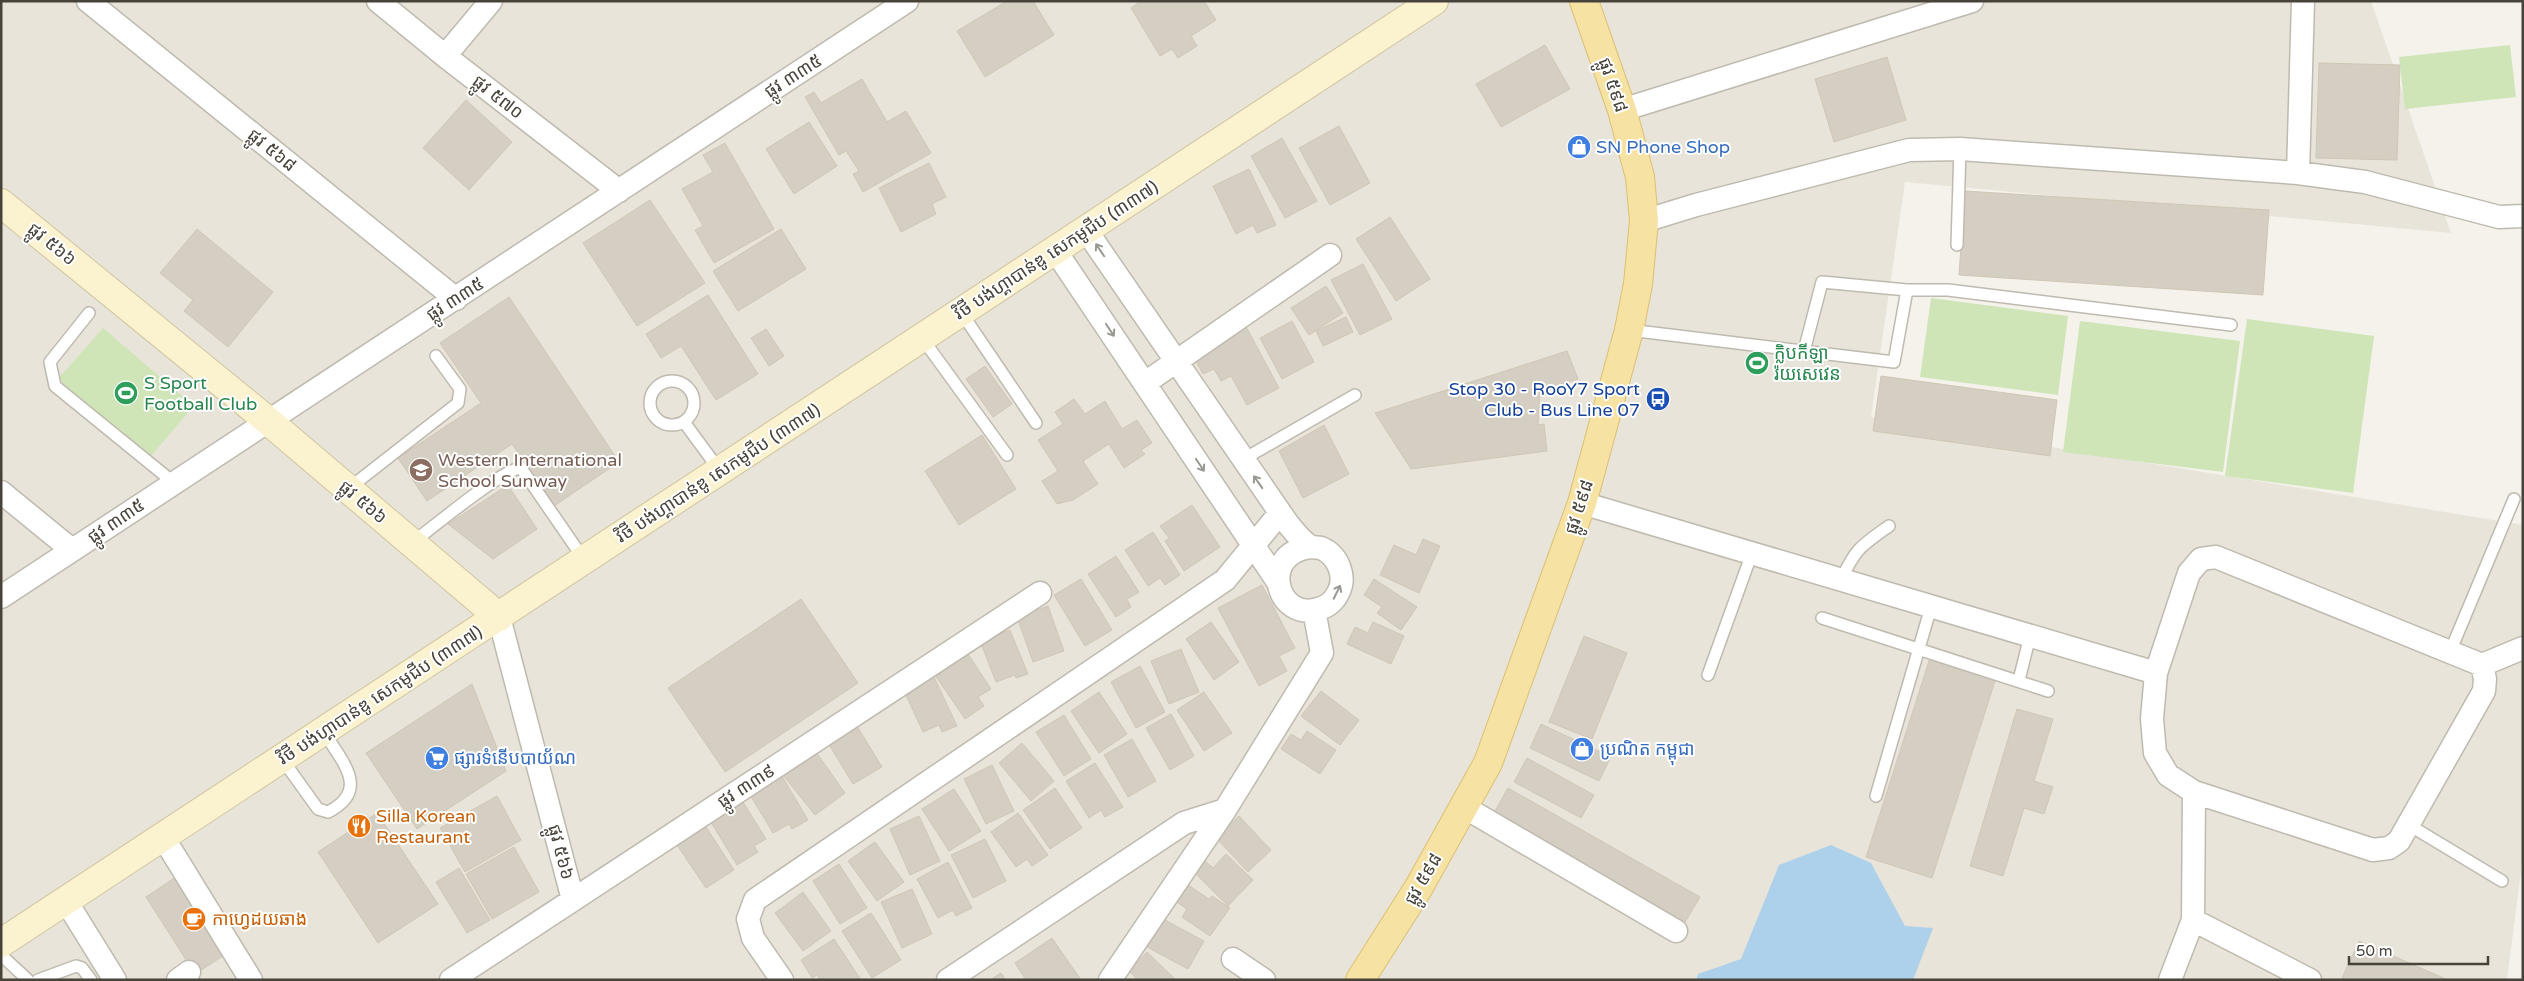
<svg xmlns="http://www.w3.org/2000/svg" width="2524" height="981" font-family="'Varela Round','Noto Sans Khmer',sans-serif">
<style>
.residential{fill:#e8e4da}
.green{fill:#cfe5b8}
.water{fill:#add0eb}
.building{fill:#d5cec2;stroke:#d0c6b5}
.lines{fill:none;stroke-linecap:round;stroke-linejoin:round}
.lane-casing{stroke:#bfbaaf;stroke-width:14}
.street-casing{stroke:#bfbaaf;stroke-width:25}
.secondary-casing{stroke:#d0c59f;stroke-width:30}
.primary-casing{stroke:#dbc073;stroke-width:30}
.lane{stroke:#fff;stroke-width:11}
.street{stroke:#fff;stroke-width:22}
.secondary{stroke:#fbf2cf;stroke-width:28}
.primary{stroke:#f6e2a2;stroke-width:28}
.oneway{stroke:#9a9893}
.labels{text-anchor:middle;dominant-baseline:central;stroke-width:4;stroke-linejoin:round;paint-order:stroke}
.street-label{font-size:18px;fill:#48433a;stroke:#fff}
.shop-label{font-size:18px;fill:#366cbe;stroke:#fff;text-anchor:start}
.leisure-label{font-size:18px;fill:#27864d;stroke:#fff;text-anchor:start}
.transit-label{font-size:18px;fill:#164399;stroke:#fff;text-anchor:end}
.education-label{font-size:18px;fill:#785e54;stroke:#fff;text-anchor:start}
.food-label{font-size:18px;fill:#c56008;stroke:#fff;text-anchor:start}
</style>
<rect width="100%" height="100%" fill="#f4f2eb"/>
<path class="residential" d="M1,1h2370l80,232 -546,-51 -34,235 652,108v331l-16,124h-2506z"/>
<path class="green" d="M2510,45l6,52 -111,12 -6,-52z
M1931,298l137,18 -10,79 -138,-18z
M2247,319l127,17 -21,157 -128,-17z
M2080,321l160,20 -17,131 -160,-20z
M103,328l91,78 -45,52 -91,-79z"/>
<path class="water" d="M1831,845l40,18 34,63 28,2 -20,52h-217l2,-6 43,-15 38,-94z"/>
<path class="building" d="M1007,1h26l21,34 -69,42 -28,-46z
M1141,1h63l12,19 -25,16 6,10 -19,12 -6,-9 -12,7 -29,-48z
M1545,45l25,44 -69,38 -25,-43z
M1887,57l19,63 -72,22 -19,-63z
M2319,63l81,2 -3,95 -81,-2z
M862,79l25,43 19,-11 25,42 -68,39 -10,-18 6,-3 -13,-20 -7,4 -34,-58 9,-5 7,11z
M466,100l46,42 -43,48 -46,-42z
M809,122l28,44 -43,28 -28,-45z
M1339,126l31,57 -40,22 -31,-57z
M1282,138l35,63 -32,17 -34,-62z
M725,143l49,86 -60,34 -19,-33 8,-4 -21,-37 31,-17 -10,-17z
M929,163l17,34 -14,7 4,10 -35,18 -22,-44z
M1249,169l27,56 -19,8 -4,-8 -17,9 -23,-48z
M1965,191l304,19 -6,85 -304,-20z
M650,200l55,83 -68,43 -54,-83z
M1390,217l40,62 -34,22 -40,-62z
M197,229l76,63 -45,55 -44,-36 9,-11 -33,-27z
M781,229l25,40 -68,42 -25,-40z
M1363,264l29,55 -32,16 -29,-55z
M1326,286l17,27 -34,22 -18,-27z
M708,295l50,79 -42,26 -35,-54 -20,12 -15,-24z
M509,297l110,165 -65,44 -42,-62 -85,57 -29,-43 83,-55 -41,-60z
M1346,317l7,15 -30,14 -7,-15z
M1292,321l22,41 -32,17 -22,-41z
M1244,323l35,65 -32,17 -16,-29 -10,5 -7,-12 -11,5 -10,-18z
M766,329l18,27 -15,10 -18,-28z
M1567,351l11,28 -38,12 -2,34 6,-1 3,27 -136,18 -36,-56z
M985,366l27,38 -19,13 -27,-38z
M1881,376l176,24 -7,56 -177,-25z
M1074,399l11,15 20,-13 17,28 15,-9 15,23 -11,7 4,4 -21,14 -15,-24 -26,17 15,23 -25,16 -16,4 -15,-23 16,-10 -20,-31 25,-16 -8,-12z
M1324,425l25,49 -46,24 -24,-47z
M982,435l34,54 -57,36 -34,-54z
M508,485l29,44 -44,30 -45,-35z
M1192,505l28,42 -36,24 -19,-30 4,-3 -9,-12z
M1153,532l27,43 -15,10 -5,-7 -12,8 -23,-36z
M1423,539l17,7 -21,47 -39,-18 14,-30 22,10z
M1116,556l23,36 -12,7 4,8 -15,10 -28,-43z
M1081,579l31,51 -27,16 -31,-51z
M1374,579l43,28 -16,23 -24,-17 5,-6 -18,-12z
M1262,585l33,63 -16,8 8,15 -28,15 -41,-78z
M801,599l57,84 -133,89 -57,-84z
M1048,606l16,45 -31,11 -16,-45z
M1211,622l28,40 -25,18 -28,-41z
M1373,622l31,14 -13,28 -44,-20 8,-17 13,6z
M1010,630l18,44 -12,4 -1,-3 -19,7 -16,-41z
M1584,636l43,17 -35,86 -43,-17z
M1181,649l18,43 -30,12 -18,-43z
M966,651l25,38 -13,8 6,9 -19,13 -32,-47z
M1930,658l66,20 -64,200 -66,-21z
M1140,666l25,46 -29,16 -25,-46z
M934,677l23,49 -15,6 -3,-7 -16,7 -19,-41z
M472,684l34,87 -89,58 -51,-76z
M1321,691l38,29 -19,25 -39,-29z
M1099,692l28,42 -28,19 -28,-42z
M1204,692l28,41 -28,18 -27,-41z
M2017,709l36,10 -19,62 19,6 -9,27 -20,-6 -21,68 -33,-10z
M1171,714l23,42 -24,14 -24,-42z
M1064,715l27,44 -27,17 -28,-44z
M1541,724l70,33 -12,24 -69,-33z
M857,726l25,41 -29,17 -25,-41z
M1307,731l29,19 -16,24 -39,-25 10,-15 10,6z
M1132,739l24,42 -28,16 -24,-42z
M1022,743l32,38 -23,20 -32,-38z
M816,752l29,41 -30,22 -32,-40z
M1527,758l67,37 -13,23 -67,-36z
M1095,763l28,44 -18,10 -4,-7 -12,8 -23,-37z
M992,765l22,46 -28,13 -22,-45z
M782,776l26,44 -16,9 -3,-5 -16,9 -23,-38z
M1055,788l27,40 -32,21 -27,-39z
M1508,788l192,109 -19,32 -191,-109z
M954,789l27,42 -32,20 -27,-42z
M497,796l24,44 -56,32 -25,-44z
M743,802l23,37 -12,7 4,6 -21,13 -26,-43z
M377,813l61,91 -60,39 -60,-91z
M1018,813l30,42 -16,11 -5,-7 -11,8 -25,-35z
M919,816l21,45 -30,14 -20,-46z
M1239,816l32,34 -23,22 -32,-34z
M706,827l28,43 -28,18 -29,-43z
M985,839l21,42 -33,17 -22,-43z
M875,842l29,40 -27,19 -29,-40z
M514,847l25,45 -47,27 -26,-45z
M1226,854l27,26 -25,26 -34,-34 11,-11 8,7z
M948,862l24,46 -16,8 -3,-6 -15,8 -21,-39z
M839,864l28,44 -27,16 -27,-43z
M459,868l31,52 -23,13 -31,-51z
M176,877l50,77 -31,20 -49,-77z
M1187,884l22,15 3,-3 18,12 -20,28 -28,-19 5,-8 -12,-8z
M912,889l20,45 -30,14 -21,-46z
M803,892l28,39 -28,20 -28,-38z
M871,913l30,47 -29,18 -30,-47z
M1163,919l41,22 -16,28 -41,-22z
M1052,938l29,42h-55l-11,-17z
M834,939l27,41h-40l-4,-5 -5,3 -11,-18z
M2359,941l89,39h-102l-4,-2z
M1147,952l29,28h-38l-9,-9z
M1001,973l5,7h-16z"/>
<g class="lines">
<g class="lane-casing">
<path id="lane" d="M1957,245l3,-96
M961,312l75,111
M89,313l-39,49 5,24 118,96
M1629,330l265,32 13,-72h41l283,35
M922,338l85,117
M1804,351l18,-69 85,8
M650 403a22 22 0 1 1 44 0a22 22 0 1 1-44 0Z
M684,422l36,49
M1242,460l113,-65
M348,489l110,-86 2,-14 -24,-33
M412,543c20,-15 90,-74 109,-75l64,93
M1841,580c15,-32 20,-34 48,-54
M1822,618l226,73
M2450,652l64,-153
M1708,675l44,-122
M2019,680l11,-44
M282,759l36,50 10,3c43,-22 14,-50 -4,-80
M1876,796l55,-189
M2409,825l93,56
M1,955l27,25
M38,980l38,-14 6,2 9,12"/>
</g>
<g class="street-casing">
<path id="street" d="M88,1l368,298
M378,1l67,55 174,135
M445,56l46,-55
M1622,110l350,-109
M2298,173l5,-172
M1644,221l52,-16 213,-55 51,-1 338,24 67,9 134,35 24,-1
M1086,230l202,294c6,7 14,18 22,22 3,2 7,1 11,2 17,7 26,29 17,45 -4,8 -11,14 -20,16 -41,13 -60,-55 -8,-62
M1055,250l223,332
M1145,383l185,-128
M1,492l71,58
M1582,503l574,170
M1,597l906,-596
M499,617l74,283
M2482,665l3,14 -1,12 -85,150 -10,7 -16,2 -179,-58 -26,-17 -13,-22 -3,-34 4,-46 33,-100 12,-14 15,-2 266,108 41,-17
M1464,807l212,124
M163,837l88,143
M66,901l49,79
M2193,920l117,60
M1233,959l31,21
M178,980l11,-8
M451,980l589,-387
M782,980l-29,-42 -5,-19 7,-19 470,-320 55,-67
M948,980l236,-157 41,-13
M1110,980l115,-170 97,-157 -8,-43
M2170,980l23,-60 1,-128"/>
</g>
<g class="secondary-casing">
<path id="secondary" d="M1,203l266,217 232,197
M1,943l1433,-942"/>
</g>
<g class="primary-casing">
<path id="primary" d="M1360,980l59,-93 69,-124 94,-260 47,-173 9,-46 6,-63 -4,-44 -18,-67 -38,-109"/>
</g>
<use href="#lane" class="lane"/>
<use href="#street" class="street"/>
<use href="#secondary" class="secondary"/>
<use href="#primary" class="primary"/>
</g>
<defs><path id="oneway-shaft" d="M-6 0H5M1.5-3L5.5 0L1.5 3" fill="none" stroke-width="1.6" stroke-linecap="round" stroke-linejoin="round" transform="scale(1.25)"/></defs>
<g class="oneway">
<use href="#oneway-shaft" transform="translate(1100 250) rotate(-124)"/>
<use href="#oneway-shaft" transform="translate(1110 330) rotate(56)"/>
<use href="#oneway-shaft" transform="translate(1200 465) rotate(56)"/>
<use href="#oneway-shaft" transform="translate(1258 482) rotate(-125)"/>
<use href="#oneway-shaft" transform="translate(1337 592) rotate(-64)"/>
</g>
<defs>
<g id="shop-disc" transform="scale(1.25)"><circle r="9.5" fill="#3f7fe0" stroke="#fff"/><path d="M-5-2.5h2.3a2.7 3.5 0 0 1 5.4 0H5L5.5 6h-11ZM-1.5-2.5h3a1.5 2.3 0 0 0-3 0Z" fill="#fff"/></g>
<g id="stadium-disc" transform="scale(1.25)"><circle r="9.5" fill="#2e9e5b" stroke="#fff"/><path d="M0-5a6.5 5 0 1 0 0 10a6.5 5 0 1 0 0-10ZM-3.5-1.8h7v3.6h-7Z" fill="#fff"/></g>
<g id="bus-disc" transform="scale(1.25)"><circle r="9.5" fill="#1a4fb4" stroke="#fff"/><path d="M-5-6H5V4H4V6H2V4H-2V6H-4V4H-5ZM-3.5-4V0h7V-4ZM-3.5 1.2v1.5H-2V1.2ZM2 1.2v1.5H3.5V1.2Z" fill="#fff"/></g>
<g id="school-disc" transform="scale(1.25)"><circle r="9.5" fill="#8d6e63" stroke="#fff"/><path d="M0-5L7-2L0 1L-7-2ZM-4 1L0 2.5L4 1V4Q0 6-4 4Z" fill="#fff"/></g>
<g id="supermarket-disc" transform="scale(1.25)"><circle r="9.5" fill="#3f7fe0" stroke="#fff"/><path d="M-6-5.5h2.5l.6 2H6L4.5 2H-2.5L-4.4-4H-6ZM-1.5 3.2a1.3 1.3 0 1 0 .1 0ZM3 3.2a1.3 1.3 0 1 0 .1 0Z" fill="#fff"/></g>
<g id="restaurant-disc" transform="scale(1.25)"><circle r="9.5" fill="#e8710a" stroke="#fff"/><path d="M-5-6h1v4h1v-4h1v4h1v-4h1v5L-1.5 .5V6h-2V.5L-5-1ZM5-6V6H3V1.5H1.5Q1.5-4 5-6Z" fill="#fff"/></g>
<g id="cafe-disc" transform="scale(1.25)"><circle r="9.5" fill="#e8710a" stroke="#fff"/><path d="M-5.5-4.5H6V0H3Q3 3.5 0 3.5H-2.5Q-5.5 3.5-5.5 0ZM3-3.2v2h1.7v-2ZM-6 4.5H4V6H-6Z" fill="#fff"/></g>
</defs>
<g fill-rule="evenodd">
<use href="#shop-disc" x="1579" y="147"/>
<use href="#stadium-disc" x="1757" y="363"/>
<use href="#stadium-disc" x="126" y="393"/>
<use href="#bus-disc" x="1658" y="399"/>
<use href="#school-disc" x="421" y="470"/>
<use href="#shop-disc" x="1582" y="749"/>
<use href="#supermarket-disc" x="437" y="758"/>
<use href="#restaurant-disc" x="359" y="826"/>
<use href="#cafe-disc" x="194" y="919"/>
</g>
<g class="labels">
<g class="street-label">
<text transform="translate(793 76) rotate(-33)">ផ្លូវ ៣៣៥</text>
<text transform="translate(1613 85) rotate(71)">ផ្លូវ ៥៩៨</text>
<text transform="translate(498 97) rotate(38)">ផ្លូវ ៥៧០</text>
<text transform="translate(272 150) rotate(39)">ផ្លូវ ៥៦៨</text>
<text transform="translate(52 244) rotate(39)">ផ្លូវ ៥៦៦</text>
<text transform="translate(1056 250) rotate(-33)">វិថី បង់ហ្គាបាន់ឌូ សេកមូជីប (៣៣៧)</text>
<text transform="translate(455 299) rotate(-33)">ផ្លូវ ៣៣៥</text>
<text transform="translate(718 473) rotate(-33)">វិថី បង់ហ្គាបាន់ឌូ សេកមូជីប (៣៣៧)</text>
<text transform="translate(363 502) rotate(40)">ផ្លូវ ៥៦៦</text>
<text transform="translate(1579 507) rotate(-72)">ផ្លូវ ៥៩៨</text>
<text transform="translate(116 521) rotate(-34)">ផ្លូវ ៣៣៥</text>
<text transform="translate(380 695) rotate(-33)">វិថី បង់ហ្គាបាន់ឌូ សេកមូជីប (៣៣៧)</text>
<text transform="translate(746 786) rotate(-33)">ផ្លូវ ៣៣៩</text>
<text transform="translate(561 852) rotate(75)">ផ្លូវ ៥៦៦</text>
<text transform="translate(1423 879) rotate(-60)">ផ្លូវ ៥៩៨</text>
</g>
<g class="shop-label">
<text x="1596" y="147">SN Phone Shop</text>
<text x="1600" y="749">ប្រណិត កម្ពុជា</text>
<text x="454" y="758">ផ្សារទំនើបបាយ័ណ</text>
</g>
<g class="leisure-label">
<text x="1774" y="353">ក្លិបកីឡា<tspan x="1774" dy="21">រ៉យសេវេន</tspan></text>
<text x="144" y="383">S Sport<tspan x="144" dy="21">Football Club</tspan></text>
</g>
<g class="transit-label">
<text x="1640" y="389">Stop 30 - RooY7 Sport<tspan x="1640" dy="21">Club - Bus Line 07</tspan></text>
</g>
<g class="education-label">
<text x="438" y="460">Western International<tspan x="438" dy="21">School Sunway</tspan></text>
</g>
<g class="food-label">
<text x="376" y="816">Silla Korean<tspan x="376" dy="21">Restaurant</tspan></text>
<text x="212" y="919">កាហ្វេដយឆាង</text>
</g>
</g>
<rect width="2524" height="981" fill="none" stroke="#48433a" stroke-width="5"/>
<path d="M2349 956v8h139v-8" fill="none" stroke="#48433a" stroke-width="2.5"/>
<text x="2356" y="956" font-size="15" fill="#48433a" stroke="#ffffff" stroke-width="4" paint-order="stroke">50 m</text>
</svg>
